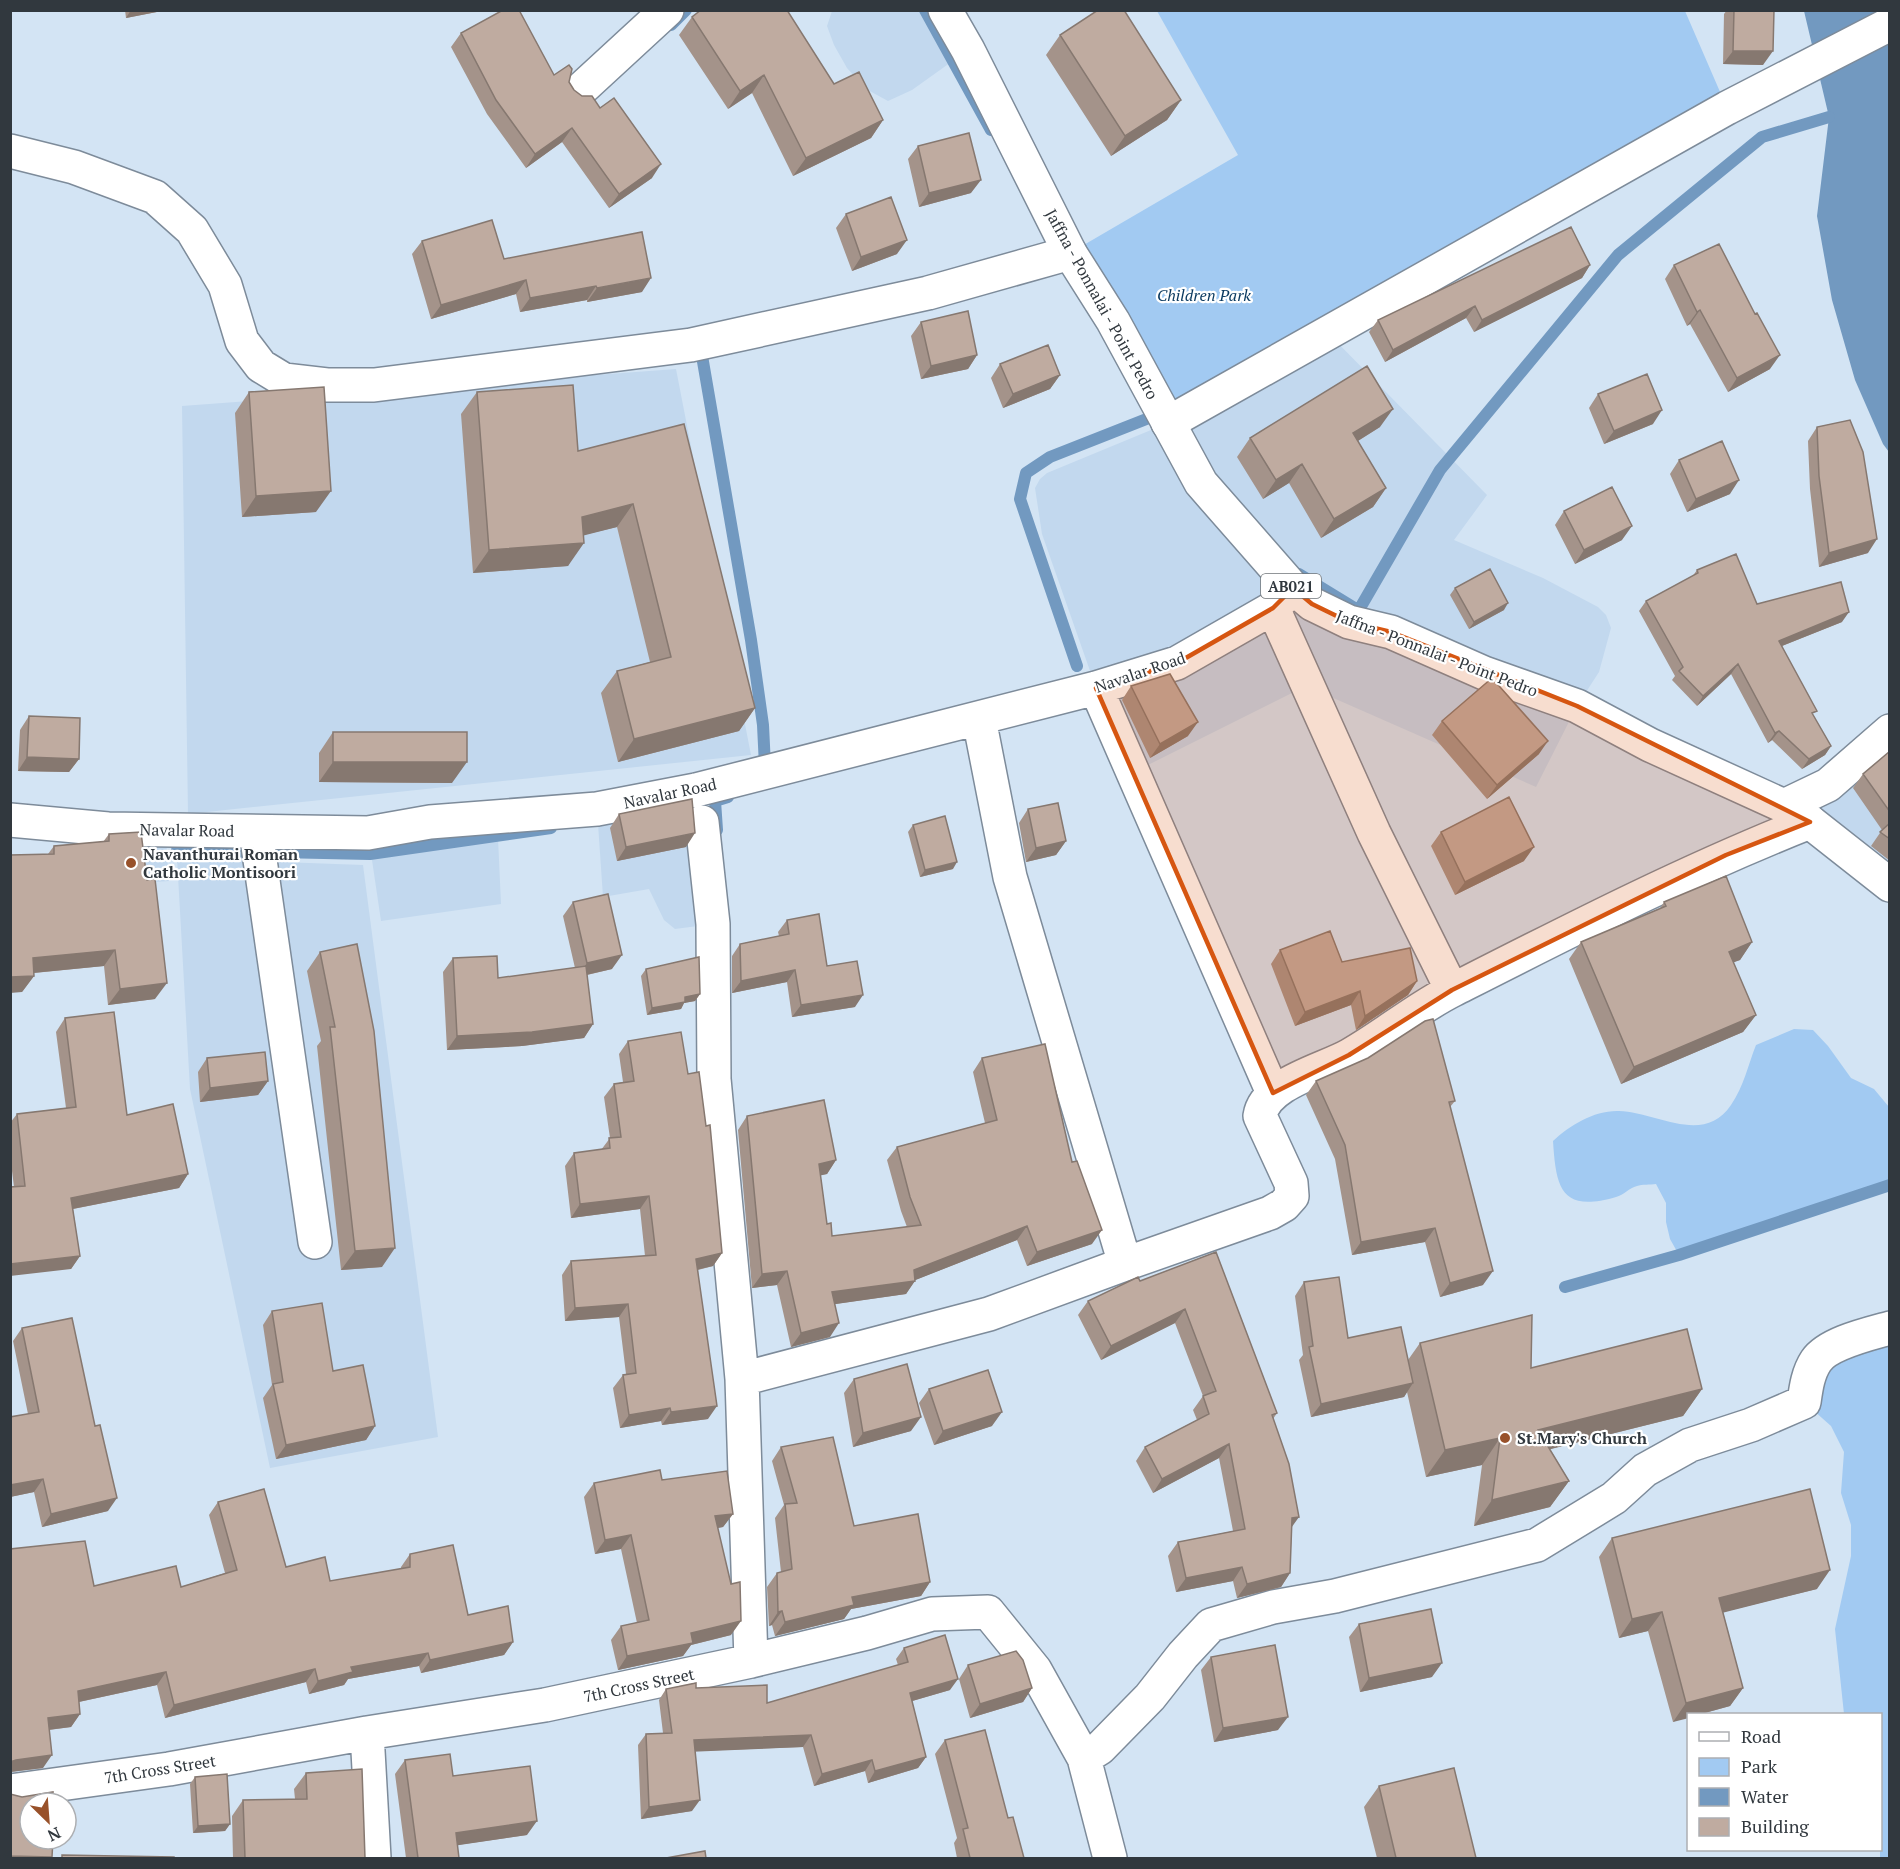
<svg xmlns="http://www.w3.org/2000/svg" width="1900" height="1869" font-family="'PT Serif',serif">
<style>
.built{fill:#c2d8ee}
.green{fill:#a2caf2}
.water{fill:#7299c0}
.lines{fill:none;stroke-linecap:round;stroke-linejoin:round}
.stream{stroke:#7299c0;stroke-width:12}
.minor-casing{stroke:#7d8b9a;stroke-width:36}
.major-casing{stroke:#7d8b9a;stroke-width:36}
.minor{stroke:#fff;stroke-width:33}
.major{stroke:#fff;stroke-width:33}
.wall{fill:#a4938a}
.shaded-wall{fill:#867870}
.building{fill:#bfaba0;stroke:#867870;stroke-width:1.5}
.marked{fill:#d65611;fill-opacity:0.2;stroke:#d65611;stroke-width:4.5;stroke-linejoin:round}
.poi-dot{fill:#98512a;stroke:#fff;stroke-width:2}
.labels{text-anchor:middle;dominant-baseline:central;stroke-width:4.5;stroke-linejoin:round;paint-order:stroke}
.shield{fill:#fff;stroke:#6f7478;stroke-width:1.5}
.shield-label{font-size:15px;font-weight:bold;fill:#31383e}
.park-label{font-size:16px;font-style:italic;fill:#0a395f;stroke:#fff}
.street-label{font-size:16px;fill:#31383e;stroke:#fff}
.poi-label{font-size:16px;font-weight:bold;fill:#31383e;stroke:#fff;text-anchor:start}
</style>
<rect width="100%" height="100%" fill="#d3e4f4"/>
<path class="built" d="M832,11h113l23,39 -56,40 -24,11 -22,-12 -19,-21 -13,-23 -7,-19z
M1327,332l160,163 -33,45 89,38 55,29 8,8 5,13 -12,44 -22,34 -41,81 -230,-101 -168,84 -42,-82 -54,-154 -7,-46 5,-9 7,-6 121,-50z
M676,369l75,386 -563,59 -6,-408z
M1889,731v154l-79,-63 18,-37z
M696,790l17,134 -38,5 -11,-9 -15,-31 -46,8 -6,-88z
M497,816l4,88 -120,17 -13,-88z
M166,839l3,42 -73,5 -2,-42z
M177,858l186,7 75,572 -168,31 -80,-379z"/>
<path class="green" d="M1157,11h528l42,97 -559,315 -98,-170 168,-98z
M1794,1029l19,1 15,16 23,32 23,11 15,18v78l-210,70 -9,-16 -4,-17v-19l-10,-19c-6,1 -14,0 -19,2 -8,2 -13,9 -21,11 -55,16 -60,-9 -63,-56 17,-16 42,-31 66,-30 37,1 85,35 112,-6 13,-19 17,-40 25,-60z
M1889,1328v530h-9v-144h-36l-9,-85 16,-73v-31l-10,-32 3,-41 -13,-26 -27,-24 4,-22z"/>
<path class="water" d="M1804,11h85v441l-6,-8 -28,-64 -23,-80 -15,-84 12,-99z"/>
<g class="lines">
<path class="stream" d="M925,10l66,120
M671,25l15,-15
M701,350l50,290 12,85 2,41 4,-1
M1299,574l54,33
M1356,615l84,-145 178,-215 144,-118 67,-20
M1077,666l-57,-167 6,-26 24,-16 99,-39
M717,830l-2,-29 13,-4
M177,850l193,4 181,-26
M1565,1287l114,-32 211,-70"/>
<g class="minor-casing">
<path id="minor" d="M578,92l89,-82
M10,151l64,16 81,30 37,33 33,55 17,56 19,25 23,14 43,5h47l317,-40 237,-52 142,-40
M1168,423l559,-315 163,-84
M1273,608l101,225 78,157
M1096,688l177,405
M982,734l28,143 115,387 145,-51 14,-8 8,-9 -1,-13 -31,-67c5,-33 64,-46 90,-61 35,-20 67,-47 103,-65 118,-60 235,-120 357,-168
M1784,806l44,-21 62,-54
M10,820l98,9 260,4 62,-11 167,-13 99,-19 400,-102 81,-25 96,-55 20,-20
M702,822l11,102 1,155 28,300 9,282
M256,832l59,410
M742,1379l247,-65 136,-50
M367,1733l7,125
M1084,1758l16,-10 50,-51 33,-42 28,-30 62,-18 62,-11 202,-51 77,-47 31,-28 45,-25 61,-20 53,-23c2,-14 4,-29 12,-41 12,-18 53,-27 74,-33
M10,1791l159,-22 198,-36 178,-28 206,-44 116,-28 65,-19 56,-2 47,58 49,88 26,100"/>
</g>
<g class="major-casing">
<path id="major" d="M945,10l23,40 102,203 43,68 88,162 92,105 19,16 37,18 42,10 93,41 93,33 73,39 134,61 26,16 80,63"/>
</g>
<use href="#minor" class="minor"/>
<use href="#major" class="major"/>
</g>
<path class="wall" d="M125,10h42l-41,8z
M1727,10h47l-11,55 -40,-1 1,-50z
M692,17l142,67 49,36 -12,18 -78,38 -41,-83 -24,16 -49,-74z
M461,33l108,49 5,8 78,88 -43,30 -47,-66 -36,26 -39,-54 -36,-67z
M1060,35l121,65 -14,20 -56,36 -65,-101z
M918,146l53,47 -52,14 -11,-48z
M846,214l51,40 -45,17 -16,-43z
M422,241l82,18 138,33 -55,10v-2l-67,12 -4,-18 -85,25 -19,-65z
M1590,265l-8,13 -108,54 -8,-14 -81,44 -16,-30 9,-12z
M1674,265l96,104 -42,23 -38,-68 -3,2 -22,-47z
M921,322l56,33 -9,14 -47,10 -10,-43z
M1000,364l60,11 -10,14 -47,19 -12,-30z
M249,392l67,120 -74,5 -7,-104z
M477,392l101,59 106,-27 71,284 -16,23 -121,31 -17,-69 16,-22 33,-9 -33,-135 -34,8 -15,31 -95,7 -12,-159z
M1598,394l55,30 -49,20 -15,-36z
M1380,427l-22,14 28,47 -13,19 -52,31 -32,-55 -26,16 -26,-42 13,-19z
M1817,427l51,126 -49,14 -9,-78 -2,-48z
M1679,460l51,34 -43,18 -17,-38z
M1564,511l58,29 -47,24 -20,-39z
M1697,570l60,34 85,18 -60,24 31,70 18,30 -6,9 -23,14 -30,-29 -4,3 -37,-69 -34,32 -25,-26 3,-4 -36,-65 7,-10 46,-24z
M1455,588l49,22 -35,19 -19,-34z
M1131,686l57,50 -38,22 -28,-58z
M29,716l50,43 -10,13 -51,-1 2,-41z
M1442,721l97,33 -52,45 -55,-64z
M333,732l119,51 -133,-1v-29z
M1890,751v110l-19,-15 11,-16 -29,-42 10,-14z
M1028,809l38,32 -10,14 -30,7 -7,-39z
M619,814l67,33 -69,14 -7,-33z
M913,825l40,44 -33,8 -12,-45z
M1441,832l83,29 -69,34 -24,-49z
M109,834l46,165 -47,6 -4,-39 -70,7v3l-12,16 26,-138 6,-8 49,-4z
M573,902l39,67 -25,6 6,49 -9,14 -62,8 -75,4 -4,-78 10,-14 45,20 77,-10 -12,-52z
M1664,902l88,40 -12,18 -7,2 23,53 -13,17 -122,52 -52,-125 12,-17 78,-32z
M787,920l40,46 28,41 -63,10 -5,-35 -55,11v-37l8,-12 39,-8 -1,-4z
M1280,950l62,12 75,19 -9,14 -52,35 -5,-25 -56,21 -24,-62z
M320,952l62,315 -41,3 -24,-224 4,-5 -14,-70z
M646,969l54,25 -5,7 -11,2 -3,6 -34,6 -6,-39z
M65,1018l62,97 61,59 -9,14 -106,21 7,47 -9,13 -57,-82 -4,-32v-32l7,-9 49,-6 -10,-76z
M628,1041l60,33 34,179 -9,13 -15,4 10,149 -46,6 -1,-4 -41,7 -7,-40 10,-13 3,-1 -7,-57 -54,4 -3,-46 9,-14 74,-5 -5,-47 -69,9 -6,-52 9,-13 27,-3 9,-12 -6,-41 10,-13 9,-2 -4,-28z
M207,1058l61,23 -10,14 -58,7 -2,-30z
M982,1058l110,186 -65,22 -10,-26 -102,40 -9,14 -71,10 -5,33 -39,10 -14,-62 -25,3 -14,-158 9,-14 89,44 -9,14 -7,1 7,49 5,12 75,-9 -6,-16 -14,-51 10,-13 88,-24 -12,-51z
M1316,1081l139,20 -5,6 33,178 -43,12 -15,-55 -73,13 -17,-96 -29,-64z
M1216,1252l61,161 -4,6 19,108 -2,46 -9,14 -44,11 -4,-17 -57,11 -8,-36 10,-14 55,-11 -14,-73 -66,35 -17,-32 9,-14 52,-27 -4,-10 10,-14 -28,-73 -74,37 -23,-45 10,-14z
M1304,1282l44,56 60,22 12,-17 111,25 171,21 -19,27 -133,33 19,32 -19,26 -76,19 8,-61 -56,12 -19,-85 -3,5 -93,20 -12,-57 4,-5 -8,-59z
M272,1311l61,60 42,55 -9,14 -90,19 -13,-61 9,-13 -9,-60z
M22,1328l86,183 -66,16 -8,-35 -24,5v-80l18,-3 -15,-73z
M854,1379l57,52 -58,16 -9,-54z
M929,1389l63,37 -58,19 -15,-42z
M781,1447l73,79 76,56 -9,14 -70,13 -7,10 -69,17 -3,-11 -3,1 -2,-39 10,-14 4,-1 -6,-54 9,-13 -12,-44z
M662,1480l71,34 -10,13 -5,1 13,107 -40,10 -8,11 -65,14 -7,-30 10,-14 16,-3 -16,-74 -26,5 -11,-57 10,-14z
M218,1502l68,65 44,14 71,-12v-2l9,-13 58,61 45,27 -9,13 -83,18 -2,-7 -71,13 -4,6 -35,9 -3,-12 -141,36 -8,-33 -78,17 1,12 -9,13 -22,3 -6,38 -33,4 84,-186 87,1 44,-14 -16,-58z
M1612,1538l205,51 -94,23 20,76 -13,18 -29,8h-12l-16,8 -25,-91 -29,7 -20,-81z
M1359,1624l73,53 -72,15 -11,-55z
M904,1648l46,42 -38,11 14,56 -8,11 -50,15 -3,-12 -51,15 -11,-39 -108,4 -3,60 -51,8 -3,-74 8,-11 17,-1 -4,-33 7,-11 30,-1 71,15 131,-38 -2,-6z
M1211,1657l67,73 -64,12 -13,-72z
M968,1665l64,23 -9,14 -53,16 -11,-39z
M945,1740l63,78 16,40h-67l-3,-15 3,-5 -22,-84z
M405,1760l48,16 74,59 -70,10 2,13h-53l-11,-84z
M306,1773l59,85h-132l-1,-42 11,-16 52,-1 -1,-10z
M195,1777l35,47 -5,7 -32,2 -3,-49z
M1379,1786l97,72h-99l-13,-51z"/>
<path class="shaded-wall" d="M131,10h36l-41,8z
M1733,51h40l-10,14 -40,-1z
M764,75l-12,18 -24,16 12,-18z
M1181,100l-14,20 -56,36 14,-20z
M883,120l-12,18 -78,38 13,-18z
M572,128l-10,14 -36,26 9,-14z
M661,164l-9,14 -43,30 10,-14z
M981,180l-10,13 -52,14 10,-14z
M907,240l-10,14 -45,17 9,-14z
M1590,265l-8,13 -108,54 8,-12z
M651,278l-9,14 -55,10 10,-14z
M526,280l-10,14 -85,25 10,-14z
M596,286l-9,14 -67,12 10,-14z
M1475,306l-9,12 -81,44 8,-12z
M1700,310l-10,14 -3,2 10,-14z
M977,355l-9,14 -47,10 10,-13z
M1780,355l-10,14 -42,23 9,-14z
M1060,375l-10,14 -47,19 10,-14z
M1393,409l-13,18 -40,25 13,-19z
M1662,410l-9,14 -49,20 10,-13z
M1302,464l-13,19 -26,16 13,-19z
M1739,480l-9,14 -43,18 9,-13z
M1386,488l-13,19 -52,31 13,-19z
M331,491l-15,21 -74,5 14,-21z
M633,504l-16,23 -51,13 16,-23z
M1632,526l-10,14 -47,24 9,-14z
M1877,539l-9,14 -49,14 10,-14z
M584,543l-16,23 -95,7 16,-23z
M1508,603l-4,7 -35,19 5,-7z
M1849,612l-7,10 -70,28 7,-9z
M1738,664l-7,10 -34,32 6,-10z
M755,708l-16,23 -121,31 16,-23z
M1198,722l-10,14 -38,22 10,-14z
M1779,731l-7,9 -4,3 7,-10z
M1548,741l-9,13 -52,45 10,-14z
M1831,746l-6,9 -23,14 7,-10z
M27,757l52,2 -10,13 -51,-1z
M333,762h134l-15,21 -133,-1z
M695,833l-9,14 -69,14 9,-14z
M1066,841l-10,14 -30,7 10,-14z
M1534,847l-10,14 -69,34 10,-13z
M957,862l-4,7 -33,8 5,-7z
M1752,942l-12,18 -24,9 13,-17z
M115,950l-11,16 -82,8 11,-16z
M622,955l-10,14 -35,8 10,-14z
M795,970l-8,12 -55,11 9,-12z
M34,976l-12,16 -12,1v-16z
M1417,981l-9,14 -52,35 9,-14z
M167,983l-12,16 -47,6 12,-16z
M1360,991l-9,14 -56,21 10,-14z
M700,994l-5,7 -11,2 -3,6 -34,6 5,-7 33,-11z
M863,995l-8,12 -63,10 9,-12z
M1756,1015l-13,17 -122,52 13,-17z
M593,1024l-9,14 -62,8 -75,4 10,-14z
M268,1081l-10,14 -58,7 10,-14z
M836,1160l-9,14 -18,4 10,-14z
M188,1174l-9,14 -117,23 9,-13z
M649,1196l-9,13 -69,9 9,-14z
M1027,1226l-10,14 -104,41h2l-9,13 -84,12 10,-14 82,-22z
M1435,1228l-10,14 -73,13 9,-13z
M1102,1230l-10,14 -65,22 10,-14z
M395,1248l-13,19 -41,3 14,-19z
M722,1253l-9,13 -26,6 9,-13z
M80,1256l-9,13 -61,7v-12z
M787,1271l-10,14 -25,3 10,-14z
M1493,1271l-10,14 -43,12 10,-14z
M628,1304l-9,13 -54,4 10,-13z
M1185,1309l-10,14 -74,37 10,-14z
M839,1323l-9,14 -39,10 10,-14z
M1413,1383l-9,14 -93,20 10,-13z
M1702,1389l-19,27 -164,41 19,-27z
M717,1406l-9,13 -46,6 9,-13z
M670,1408l-9,13 -41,7 9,-13z
M1002,1412l-10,14 -58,19 9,-14z
M921,1417l-10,14 -58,16 10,-14z
M375,1426l-9,14 -90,19 10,-14z
M1500,1438l-18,27 -56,12 19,-27z
M1229,1444l-10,14 -66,35 9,-14z
M43,1479l-9,13 -24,5v-12z
M1569,1481l-19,26 -76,19 18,-26z
M117,1498l-9,13 -66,16 9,-13z
M733,1514l-10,13 -18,3 10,-14z
M1299,1517l-10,14 3,-13z
M631,1535l-10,14 -26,5 10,-14z
M1242,1567l-9,14 -57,11 10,-14z
M1830,1570l-13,19 -111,28 13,-19z
M1290,1573l-9,14 -44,11 10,-14z
M930,1582l-9,14 -70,13 -7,10 -69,17 10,-14 67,-25z
M782,1611l-10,14 -3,1 9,-14z
M1662,1612l-14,19 -29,7 13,-19z
M741,1621l-10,14 -40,10 -8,11 -65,14 9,-14 64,-23z
M513,1642l-9,13 -83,18 9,-13z
M428,1653l-9,13 -71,13 -4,6 -35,9 9,-13 33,-14z
M1442,1663l-10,14 -72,15 9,-14z
M315,1669l-9,13 -141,36 9,-13z
M166,1672l-9,13 -88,19 9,-13z
M958,1679l-8,11 -48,14 8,-11z
M1032,1688l-9,14 -53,16 10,-14z
M1743,1688l-13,18 -29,8h-12v4l-16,4 13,-19z
M80,1714l-9,13 -32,4 9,-13z
M1288,1717l-10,13 -64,12 9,-14z
M811,1735l-8,12 -116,5 7,-12z
M52,1755l-9,13 -33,4v-10l6,-2z
M926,1757l-8,11 -50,15 7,-12z
M872,1760l-7,11 -51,15 8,-12z
M700,1800l-8,11 -51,8 8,-12z
M537,1821l-10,14 -81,12 10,-14z
M230,1824l-5,7 -32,2 5,-7z
M10,1856l42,1 -1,1h-41z"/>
<path class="building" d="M503,10h16l35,65 15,-10 3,4 -3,13 5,8 8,6h10l8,12 14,-10 47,66 -42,30 -47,-66 -37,26 -39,-54 -35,-67z
M701,10h86l47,74 25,-12 24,48 -77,38 -42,-83 -24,16 -48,-74z
M1098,10h26l57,90 -56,36 -65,-101z
M1734,10h40l-1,41h-40z
M969,133l12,47 -52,13 -11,-47z
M891,197l16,43 -46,17 -15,-43z
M492,220l12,39 138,-27 9,46 -54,10 -1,-2 -66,12 -4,-18 -85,25 -19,-64z
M1571,227l19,38 -108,55 -7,-14 -82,44 -15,-30z
M1719,244l36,70 2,-1 23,42 -43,23 -37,-68 -3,2 -23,-47z
M968,311l9,44 -46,11 -10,-44z
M1048,345l12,30 -47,19 -13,-30z
M1367,366l26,43 -40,24 33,55 -52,31 -32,-55 -26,16 -26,-42z
M1647,374l15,36 -48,21 -16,-37z
M573,385l5,66 106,-27 71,284 -121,31 -17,-68 54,-14 -38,-153 -51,13 2,26 -95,7 -12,-158z
M324,387l7,104 -75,5 -7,-104z
M1850,420l13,32 14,87 -48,14 -10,-77 -2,-49z
M1722,441l17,39 -43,19 -17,-39z
M1612,487l20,39 -48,24 -20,-39z
M1736,554l21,50 84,-22 8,30 -70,29 38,70 -5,2 19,33 -22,13 -30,-28 -4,2 -37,-69 -35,32 -24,-25 4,-4 -37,-66 52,-28 -1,-3z
M1490,569l18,34 -34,19 -19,-34z
M1170,674l28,48 -38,22 -29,-58z
M1492,678l56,63 -51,44 -55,-64z
M29,716l51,2 -1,41 -52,-2z
M333,732h134v30h-134z
M1890,751v61l-27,-38z
M1509,797l25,50 -69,35 -24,-50z
M692,799l3,34 -69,14 -7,-33z
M1058,803l8,38 -30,7 -8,-39z
M945,816l12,46 -32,8 -12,-45z
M1890,823v16l-10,-7z
M141,832l6,48 8,-1 12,104 -47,6 -5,-39 -82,8 1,18 -24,1v-122l44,-1v-8l55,-5v-7z
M1726,876l26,66 -23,10 27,63 -122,52 -53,-125 85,-36 -2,-4z
M608,894l14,61 -35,8 -14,-61z
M819,914l8,52 30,-5 6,34 -62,10 -6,-35 -54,11 -1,-37 49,-10 -2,-14z
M1330,931l12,31 68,-14 7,33 -52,35 -5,-25 -55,21 -25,-62z
M357,944l17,87 21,217 -40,3 -25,-224h5l-15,-75z
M497,956l1,22 88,-12 7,58 -61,8 -75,4 -4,-78z
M699,957l1,37 -15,3v5l-33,6 -6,-39z
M114,1012l13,103 46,-11 15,70 -117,24 9,58 -70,8v-77l15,-1 -8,-72 59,-7 -11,-89z
M1433,1019l22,82 -6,1 44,169 -43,12 -15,-55 -74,14 -16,-97 -29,-64 52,-23 57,-37z
M681,1032l7,42 11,-2 7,54 4,-1 12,128 -26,6 21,147 -46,6 -1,-4 -41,7 -6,-40 13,-2 -8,-69 -53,4 -4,-47 85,-6 -7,-59 -69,8 -6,-51 36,-5 -1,-10 12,-1 -7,-53 20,-3 -6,-40z
M1045,1044l27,118 5,-1 25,69 -65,22 -10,-26 -113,44 1,11 -83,11 7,31 -38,10 -14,-62 -25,3 -15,-158 77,-16 12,60 -17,4 8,60 4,-1 1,13 89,-11 -11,-28 -13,-50 100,-27 -15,-62z
M265,1052l3,29 -58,7 -3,-30z
M1216,1252l61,161 -5,2 17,49 10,53 -7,1 -2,55 -43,11 -5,-17 -56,11 -8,-36 67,-13 -16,-85 -67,35 -17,-32 64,-33 -6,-18 13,-5 -31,-82 -74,37 -23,-45 50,-24 2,4z
M1339,1277l9,61 53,-11 12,56 -92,21 -12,-57 4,-1 -9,-64z
M322,1303l11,68 30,-6 12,61 -89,19 -13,-61 10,-2 -11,-71z
M1532,1315l-1,53 156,-39 15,60 -164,41 31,51 -77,19 8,-62 -55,12 -25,-107z
M72,1318l23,108 5,-1 17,73 -66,16 -8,-35 -33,6v-68l29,-5 -17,-84z
M907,1364l14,53 -58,16 -9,-54z
M988,1370l14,42 -59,19 -14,-42z
M833,1437l21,89 64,-12 12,68 -78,15 2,8 -69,17 -3,-11 -4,1 -1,-39 15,-4 -7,-65 12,-1 -16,-56z
M660,1470l2,10 65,-9 6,43 -18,2 16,68 9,-2 1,39 -50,12 2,10 -66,13 -6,-30 28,-6 -18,-85 -26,5 -11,-57z
M264,1489l22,78 39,-10 5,24 80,-14v-13l43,-9 15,70 40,-9 5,36 -83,18 -2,-7 -77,14 2,5 -35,9 -3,-12 -141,36 -8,-33 -88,19 2,23 -32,4 4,37 -36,5 -6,2v-213l75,-8 9,45 82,-20 5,21 56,-17 -19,-68z
M1810,1489l20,81 -111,28 24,90 -57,15 -24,-91 -30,7 -20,-81z
M1431,1609l11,54 -73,15 -10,-54z
M945,1635l13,44 -48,14 16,64 -51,14 -3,-11 -50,14 -11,-39 -117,5 6,60 -51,7 -3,-73 26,-1 -6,-44 30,-6v5l71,-3v18l141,-41 -4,-14z
M1275,1645l13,72 -65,11 -12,-71z
M1016,1651l7,9 9,28 -52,16 -12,-39z
M985,1730l23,88 5,-1 11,41h-54l-7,-29 5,-1 -23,-88z
M450,1754l3,22 77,-10 7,55 -81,12 3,25h-41l-13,-98z
M1454,1768l22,90h-80l-17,-72z
M362,1769l3,89h-120l-2,-58 64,-1 -1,-26z
M227,1774l3,50 -32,2 -3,-49z
M53,1792v11h-23v36h23l-1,18 -42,-1v-62l12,3z
M705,1851l1,7h-40z
M62,1855l112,2v1h-112z"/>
<path class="marked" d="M1293,588l19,16 37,18 42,10 186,74 233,116 -84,33 -274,135 -103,65 -76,38 -177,-405 81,-25 96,-55z"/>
<g class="poi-dot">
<circle cx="131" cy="863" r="6"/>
<circle cx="1505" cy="1438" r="6"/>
</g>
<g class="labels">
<rect class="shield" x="1261" y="574" width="60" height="24" rx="4.5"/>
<g class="shield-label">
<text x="1291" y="586">AB021</text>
</g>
<g class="park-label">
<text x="1204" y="295">Children Park</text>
</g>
<g class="street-label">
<text transform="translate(1102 304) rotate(61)">Jaffna - Ponnalai - Point Pedro</text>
<text transform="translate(1437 653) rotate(21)">Jaffna - Ponnalai - Point Pedro</text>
<text transform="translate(1140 672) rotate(-19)">Navalar Road</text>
<text transform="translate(670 793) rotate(-12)">Navalar Road</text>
<text transform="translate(187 830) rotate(1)">Navalar Road</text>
<text transform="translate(639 1685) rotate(-12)">7th Cross Street</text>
<text transform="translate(160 1769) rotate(-9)">7th Cross Street</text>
</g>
<g class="poi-label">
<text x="143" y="854">Navanthurai Roman<tspan x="143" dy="18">Catholic Montisoori</tspan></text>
<text x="1517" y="1438">St.Mary's Church</text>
</g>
</g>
<rect width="1900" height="1869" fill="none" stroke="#31383e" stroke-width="24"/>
<rect x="1687" y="1713" width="195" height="138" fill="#ffffff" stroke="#adafb2" stroke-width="1.5"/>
<rect x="1699" y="1732" width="30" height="9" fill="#ffffff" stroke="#adafb2" stroke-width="1.5"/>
<text x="1741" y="1743" font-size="18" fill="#31383e">Road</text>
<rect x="1699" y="1758" width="30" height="18" fill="#a2caf2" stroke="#adafb2" stroke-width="1.5"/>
<text x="1741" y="1773" font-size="18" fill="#31383e">Park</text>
<rect x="1699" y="1788" width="30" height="18" fill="#7299c0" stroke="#adafb2" stroke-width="1.5"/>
<text x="1741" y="1803" font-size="18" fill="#31383e">Water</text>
<rect x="1699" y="1818" width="30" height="18" fill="#bfaba0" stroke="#adafb2" stroke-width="1.5"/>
<text x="1741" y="1833" font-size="18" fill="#31383e">Building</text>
<g transform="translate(48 1821) rotate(155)"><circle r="28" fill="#ffffff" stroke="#adafb2" stroke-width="1.5"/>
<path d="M0-4.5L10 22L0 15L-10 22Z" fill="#98512a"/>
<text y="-9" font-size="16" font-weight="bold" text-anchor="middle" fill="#31383e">N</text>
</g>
</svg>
